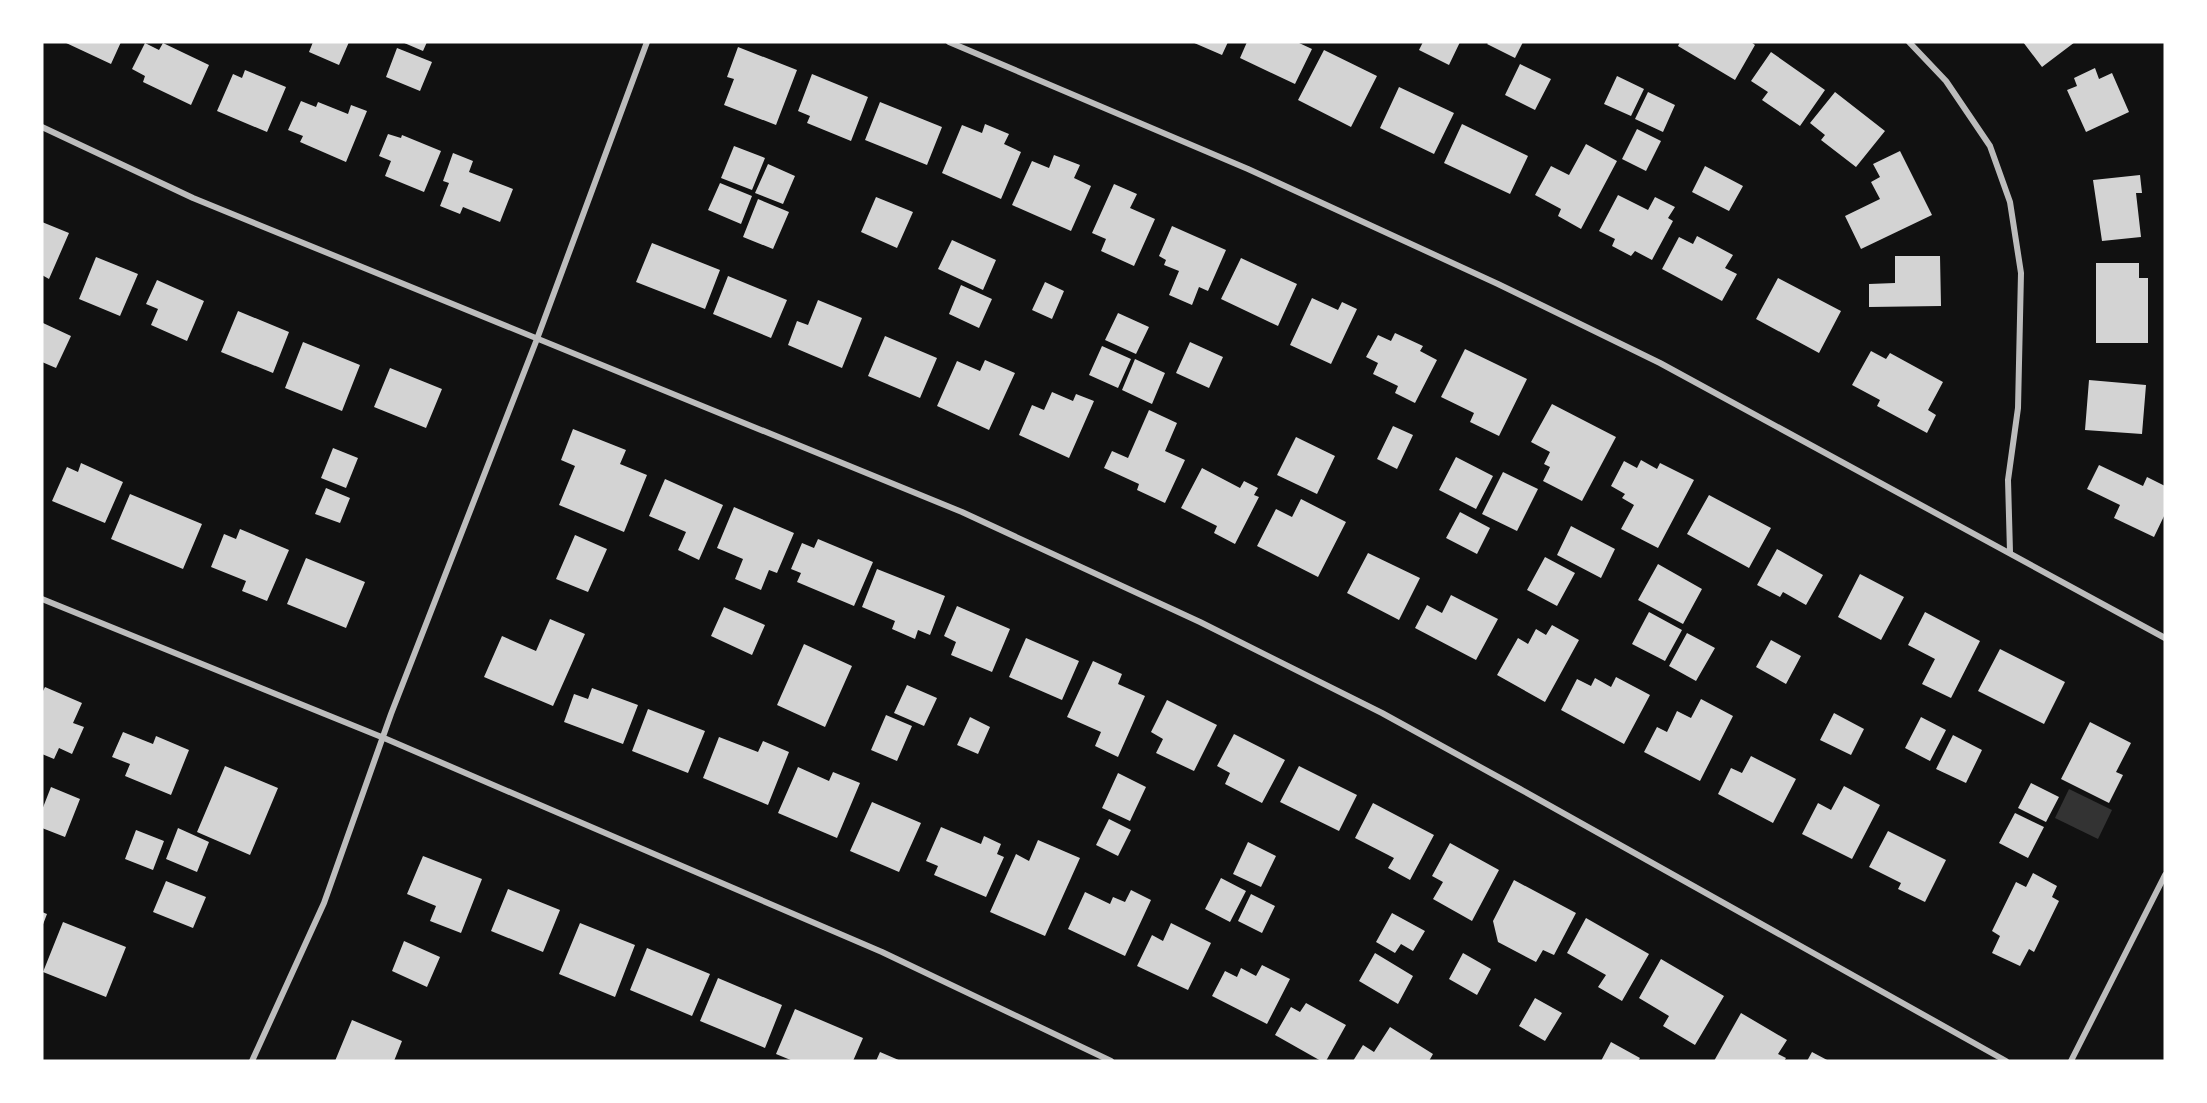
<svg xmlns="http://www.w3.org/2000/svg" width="2207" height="1103" font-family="'Space Grotesk',sans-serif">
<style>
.water{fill:#333}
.building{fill:#d3d3d3}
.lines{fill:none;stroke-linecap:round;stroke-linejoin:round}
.minor{stroke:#bcbcbc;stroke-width:6}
</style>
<rect width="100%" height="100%" fill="#111"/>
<path class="water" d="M2069,789l43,21 -14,29 -43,-21z"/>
<path class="building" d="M64,42h57l-10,22z
M313,42h36l-10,23 -30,-13z
M402,42h25l-4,9z
M1192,42h36l-6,13z
M1247,42h50l15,7 -17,35 -55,-26z
M1423,42h37l-11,23 -30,-15z
M1489,42h34l-8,16 -28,-14z
M1680,42h71l4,3 -20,35 -57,-34z
M2023,42h52l-33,25z
M145,43l14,7 4,-7 46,22 -18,40 -48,-23 2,-6 -13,-7z
M738,47l59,23 -21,55 -52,-20 10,-26 -7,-2z
M397,48l35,14 -12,29 -34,-14z
M1324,50l53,26 -26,51 -53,-27z
M1771,52l54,38 -25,36 -38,-26 6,-8 -17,-11z
M1520,64l31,15 -16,31 -30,-15z
M2095,68l4,11 13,-6 17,39 -43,20 -19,-42 10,-4 -3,-8z
M245,70l41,17 -19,45 -50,-21 16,-37 9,4z
M812,74l56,23 -17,44 -44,-18 3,-7 -12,-5z
M1617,76l27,13 -13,27 -27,-12z
M1399,87l55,26 -20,41 -54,-26z
M1648,92l27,13 -12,27 -28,-13z
M1835,92l50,39 -29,36 -35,-27 4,-5 -15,-12z
M301,101l15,6 2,-5 30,12 3,-9 16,6 -21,51 -46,-20 3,-6 -15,-6z
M880,102l62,25 -15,38 -62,-25z
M985,124l24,10 -5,10 17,8 -20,47 -59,-26 20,-48 20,8z
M1462,124l66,32 -18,38 -66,-31z
M1637,129l24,12 -15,30 -24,-12z
M388,134l13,4 1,-3 39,16 -17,41 -39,-16 6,-15 -12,-5z
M1586,144l31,17 -36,68 -23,-13 3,-7 -26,-14 16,-29 18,9z
M734,146l31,12 -13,32 -31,-12z
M1900,151l32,64 -71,34 -16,-33 35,-17 -9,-17 9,-5 -7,-13z
M453,153l20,8 -4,11 44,17 -13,33 -37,-15 -3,7 -20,-8 9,-23 -6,-2z
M1054,155l26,10 -6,13 17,8 -20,45 -59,-26 20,-44 17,7z
M768,164l27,12 -12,28 -28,-11z
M1705,166l38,20 -14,25 -37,-19z
M2140,175l2,18h-6l5,44 -39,4 -9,-61z
M720,183l32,13 -11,28 -33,-14z
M1114,184l23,10 -7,14 25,11 -21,47 -33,-15 5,-12 -14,-6z
M1618,195l30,15 7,-13 20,10 -7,11 5,3 -21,39 -17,-9 -4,5 -19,-10 3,-7 -16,-8z
M876,197l37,15 -16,36 -36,-16z
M758,199l31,13 -16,37 -30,-12z
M42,222l27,11 -20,46 -7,-4z
M1172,226l54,24 -18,41 -9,-4 -7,18 -23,-10 10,-24 -15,-6 2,-5 -7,-4z
M1697,236l36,19 -8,13 12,6 -15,27 -60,-32 17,-32 14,7z
M952,240l44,20 -13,30 -45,-21z
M652,243l68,27 -15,39 -69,-27z
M1895,256h45l1,50 -72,1v-23l26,-1z
M96,257l42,17 -18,42 -41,-17z
M1241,258l56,26 -19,42 -57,-27z
M2096,263h43v15h9v65h-52z
M728,276l59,24 -16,38 -58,-24z
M1778,278l63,33 -22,42 -63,-34z
M157,280l47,21 -17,40 -36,-16 7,-16 -12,-5z
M1045,282l19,9 -12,28 -20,-9z
M961,285l31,14 -13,29 -30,-14z
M1312,298l26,12 4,-8 15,7 -26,55 -41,-19z
M818,300l44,18 -20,50 -54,-23 9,-24 11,4z
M238,311l51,21 -16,41 -52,-21z
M1118,313l31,14 -13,27 -31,-14z
M43,323l28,13 -15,32 -14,-6z
M1395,333l28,13 -3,5 17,9 -22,43 -20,-10 3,-7 -25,-12 5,-11 -12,-6 12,-22 13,6z
M885,336l52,22 -17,40 -52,-22z
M303,342l57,23 -18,46 -57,-23z
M1190,342l33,15 -14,31 -33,-15z
M1102,346l29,13 -13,29 -29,-13z
M1465,349l62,30 -28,57 -29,-14 4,-9 -33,-16z
M1871,351l15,8 4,-6 53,29 -15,28 8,5 -9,18 -50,-27 3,-6 -28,-15z
M1135,359l30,14 -13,31 -30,-14z
M985,360l30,13 -26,57 -52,-24 20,-45 23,10z
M390,368l52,21 -16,39 -52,-21z
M2089,380l57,5 -4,49 -57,-4z
M1052,392l21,9 3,-7 18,7 -25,57 -50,-23 13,-30 12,5z
M1552,404l64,33 -34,64 -39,-20 7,-14 -6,-3 6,-12 -19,-10z
M1149,410l28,13 -12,28 20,9 -20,43 -28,-13 2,-6 -35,-16 8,-17 16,7z
M1393,426l20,9 -16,34 -20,-10z
M573,429l53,21 -6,14 27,11 -23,57 -65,-27 16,-39 -14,-6z
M1296,437l39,19 -18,38 -40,-19z
M333,448l25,10 -12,30 -25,-10z
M1456,457l37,19 -17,33 -37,-19z
M1641,460l16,9 3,-6 34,17 -36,68 -37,-19 13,-24 -12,-7 3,-4 -14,-8 13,-25 13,7z
M81,463l42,19 -18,41 -53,-22 15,-34 11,5z
M2099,465l44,21 4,-9 18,9v28l-11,23 -40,-19 6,-13 -33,-16z
M1202,468l38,20 4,-7 14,7 -4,7 5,2 -24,47 -21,-11 3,-7 -36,-18z
M1503,472l35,17 -21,42 -35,-17z
M665,479l58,26 -24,55 -21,-10 8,-18 -37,-16z
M326,488l24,10 -10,25 -25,-9z
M130,494l72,30 -19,45 -72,-30z
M1709,495l62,33 -22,40 -62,-34z
M1301,499l45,23 -28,55 -61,-31 19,-37 16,8z
M734,507l60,26 -17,40 -8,-3 -8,20 -26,-11 8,-20 -26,-11z
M1460,512l30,16 -13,26 -31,-16z
M1571,526l44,23 -14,29 -44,-23z
M240,529l49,21 -22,51 -25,-10 4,-10 -35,-14 13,-33 12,5z
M575,535l32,14 -19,43 -32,-13z
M818,539l55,23 -19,44 -57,-24 4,-9 -10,-4 11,-26 12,5z
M1777,549l46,26 -17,30 -23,-13 -3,5 -23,-12z
M1368,553l52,25 -21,42 -52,-27z
M1545,557l30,16 -18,33 -30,-16z
M306,558l59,24 -19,46 -59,-24z
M1658,564l44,25 -19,35 -45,-24z
M877,569l68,27 -15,39 -12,-5 -3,9 -23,-10 3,-8 -33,-14z
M1860,574l44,23 -23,43 -43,-23z
M1451,595l47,24 -22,41 -61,-32 12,-23 15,8z
M957,606l53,23 -18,43 -41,-17 5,-13 -12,-6z
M724,607l41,18 -13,30 -41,-19z
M1649,612l33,18 -17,31 -33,-17z
M1925,612l55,29 -29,57 -29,-14 13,-25 -27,-14z
M550,619l35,15 -32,72 -69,-29 18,-41 34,15z
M1552,625l27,15 -34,62 -48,-27 21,-37 10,6 8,-15 10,6z
M1687,633l28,15 -19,33 -27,-15z
M1026,638l53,23 -17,39 -53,-23z
M1771,640l30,16 -15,28 -30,-17z
M804,644l48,22 -27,61 -48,-22z
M2000,649l65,33 -21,42 -66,-33z
M1093,661l29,13 -4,10 27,12 -27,61 -23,-11 6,-14 -34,-15z
M1616,677l34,18 -26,49 -63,-34 16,-31 14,7 4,-8 16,9z
M907,685l30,13 -13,28 -30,-13z
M45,687l37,16 -9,20 11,4 -12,27 -13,-6 -5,11 -12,-5v-61z
M592,688l46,17 -15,39 -59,-22 10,-28 14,5z
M1701,699l32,17 -33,65 -56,-29 13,-25 10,5 10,-21 14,7z
M1167,700l50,25 -23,46 -38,-18 7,-14 -12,-7z
M648,709l57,22 -17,42 -56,-22z
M1834,713l30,16 -13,26 -31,-15z
M886,715l26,11 -15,35 -26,-11z
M970,717l20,10 -12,27 -21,-9z
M1921,717l25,13 -16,31 -25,-13z
M2090,722l41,21 -15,29 7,3 -14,28 -48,-24z
M123,732l30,12 3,-8 33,14 -18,45 -46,-19 5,-12 -18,-7z
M1234,734l51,26 -23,43 -37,-19 5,-11 -13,-7z
M1953,735l29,15 -16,33 -30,-14z
M719,737l39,15 5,-11 26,11 -21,53 -65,-27z
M1751,756l45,23 -23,44 -55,-29 13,-26 11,5z
M225,766l53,22 -28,67 -53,-23z
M1299,766l58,29 -18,36 -59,-29z
M798,767l31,14 4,-9 27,11 -23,55 -59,-25z
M1118,773l28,14 -16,34 -28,-13z
M2031,783l28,14 -13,25 -28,-14z
M1844,786l36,19 -28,54 -50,-25 16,-31 13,7z
M51,787l29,12 -15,38 -23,-9v-18z
M872,802l49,21 -22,49 -49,-21z
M1373,803l61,32 -24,45 -22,-12 6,-10 -39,-20z
M2015,813l29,14 -16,31 -29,-15z
M1109,819l22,11 -13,26 -22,-11z
M941,827l40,17 3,-8 17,8 -4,10 7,3 -18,40 -52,-22 4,-9 -12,-5z
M178,828l31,14 -12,30 -31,-13z
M136,830l28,11 -11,29 -28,-11z
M1888,831l58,29 -21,42 -27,-13 3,-6 -32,-16z
M1038,840l42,18 -35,78 -55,-24 26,-58 13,7z
M1248,842l28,14 -15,31 -28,-13z
M1450,843l49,27 -27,51 -39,-22 10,-17 -11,-6z
M423,856l59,23 -21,54 -31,-12 6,-15 -29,-12z
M2033,873l24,13 -5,11 7,4 -25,51 -5,-3 -9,17 -28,-13 8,-17 -8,-5 24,-49 10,5z
M1221,878l25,13 -16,31 -25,-13z
M1514,880l62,33 -22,42 -11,-5 -7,12 -38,-20 -5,-21z
M166,881l40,16 -13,31 -40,-16z
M508,889l52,21 -17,42 -52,-21z
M1131,890l20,10 -26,56 -57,-27 17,-37 25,12 3,-7 12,5z
M1251,894l24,12 -13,27 -24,-12z
M42,912l5,2 -5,13z
M1392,913l33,18 -12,20 -12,-7 -6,9 -19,-11z
M1586,918l63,36 -27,47 -24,-14 8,-12 -39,-22z
M63,922l63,25 -20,50 -63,-25z
M580,923l55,22 -20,52 -56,-23z
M1171,923l40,20 -23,47 -51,-24 15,-31 11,6z
M404,941l36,16 -13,30 -35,-16z
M647,948l63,26 -18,42 -62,-26z
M1375,953l38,23 -15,28 -39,-23z
M1463,953l28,16 -14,26 -28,-16z
M1661,959l63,37 -29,49 -32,-19 6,-10 -30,-18z
M1262,965l28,14 -23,45 -55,-28 13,-25 12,6 4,-9 15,8z
M718,978l64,27 -17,43 -65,-27z
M1535,998l27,15 -17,28 -26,-15z
M1306,1003l40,22 -20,36h-5l-46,-26 16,-28 9,5z
M795,1009l68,29 -10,23h-60l-17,-7z
M1741,1013l46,27 -9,14 8,4 -2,3h-70z
M352,1020l50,21 -8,20h-59z
M1390,1027l43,27 -4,7h-76l10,-16 11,7z
M1611,1042l29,16 -2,3h-37z
M880,1052l21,9h-25z
M1812,1052l17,9h-22z"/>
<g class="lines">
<path class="minor" d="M949,42l299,127 250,115 162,79 505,275
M1909,42l37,39 44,65 20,56 11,71 -3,135 -10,72 2,72
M42,127l151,71 769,314 238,110 182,91 138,76 486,272
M42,599l342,139 498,214 229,109
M252,1061l72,-158 67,-189 146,-375 110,-297
M2071,1061l94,-186"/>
</g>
<rect width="2207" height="1103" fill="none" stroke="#ffffff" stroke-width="87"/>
</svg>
